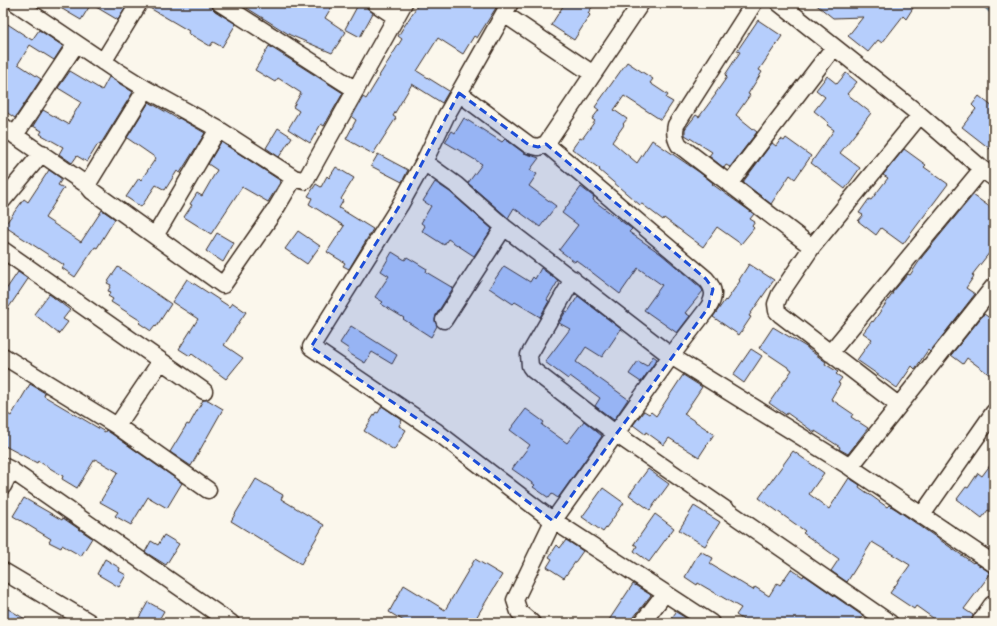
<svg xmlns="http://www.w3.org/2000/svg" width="997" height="626" font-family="Dekko,sans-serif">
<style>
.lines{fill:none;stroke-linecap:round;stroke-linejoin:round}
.stream{stroke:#738ea1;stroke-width:4.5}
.building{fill:#b6cefc;stroke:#3b2a1e}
.street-casing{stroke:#3b2a1e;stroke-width:19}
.secondary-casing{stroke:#3b2a1e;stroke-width:25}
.street{stroke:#fbf7ec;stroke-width:16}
.secondary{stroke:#fbf7ec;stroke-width:22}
.marked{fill:#1d4ed8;fill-opacity:0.2;stroke:#1d4ed8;stroke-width:3;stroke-dasharray:8 5;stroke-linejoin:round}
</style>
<rect width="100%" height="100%" fill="#fbf7ec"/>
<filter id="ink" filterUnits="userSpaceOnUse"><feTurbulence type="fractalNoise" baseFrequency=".025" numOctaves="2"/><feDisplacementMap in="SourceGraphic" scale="8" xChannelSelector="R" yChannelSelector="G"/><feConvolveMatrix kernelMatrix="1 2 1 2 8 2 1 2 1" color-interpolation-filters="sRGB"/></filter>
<g filter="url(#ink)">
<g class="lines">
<path class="stream" d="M982,3l12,11"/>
</g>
<path class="building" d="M52,3h68l6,4 -8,13 -27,-16 -10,16z
M148,3h63v4l4,4 21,13 -14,23 -9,-5 -3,4 -22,-13 1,-2 -41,-24z
M239,3h95l-9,15 21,14 -14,21 -42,-18z
M359,3h7l1,5 6,5 -13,24 -15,-8z
M419,3h80l-22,35 -3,-2 -11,18 -25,-16 -21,33 32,20 -7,12 -30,-19 -19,32 3,2 -23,36 -27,-15 10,-19 -4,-3 11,-20 3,2 14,-23h-1l23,-37 -4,-3z
M565,3h30l-7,10 2,2 -16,25 -23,-15z
M814,3h92l7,5 -7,11 -3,-3 -21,27 -4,-3 -10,12 -20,-16 15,-19 -30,1z
M758,20l24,16 -23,34 3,2 -14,22 2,1 -14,20 21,17 -27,35 -4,-2 -2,3 -15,-12 3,-4 -27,-17v-6l11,-14 3,2 17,-23h-1l12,-17 -2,-2 15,-23 -3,-1z
M3,21l29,19 7,-10 24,16 -9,14 -24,-15 -12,19 23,15 -26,39 -12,-8z
M269,46l74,47 -19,33 -3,-2 -11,19 -22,-14 11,-18 -6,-4 8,-14 -23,-15 -3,4 -20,-12z
M627,62l26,17 -3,4 18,12 -2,3 7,4 -12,18 -37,-24 -10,14 13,9 -4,5 1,1 -12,17 25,21 15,-23 47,32 14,11 -1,1 42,30 -4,5 5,3 -3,4 2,2 -13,16 -24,-17 -14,20 -39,-29 -1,2 -21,-16 -2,1 -41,-35 1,-1 -28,-20 8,-11 2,1 13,-18 -3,-2 7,-9 -4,-3z
M70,71l32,19 7,-13 24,15 -33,53 -2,-1 -11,18 -10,-6 -5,7 -13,-9 4,-7 -23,-13 2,-3 -9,-5 10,-16 25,14 13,-22 -23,-14z
M846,73l11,9 -10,12 24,19 -31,40 20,15 -15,21 -34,-26 23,-33 -7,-5 2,-2 -15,-12 11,-14 -9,-7 11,-14 10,8z
M979,96l15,12v44l-32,-25 14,-18 -4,-4z
M149,102l29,17 1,-1 26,15 -25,40 -3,-2 -12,19 -9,-5 -15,22 -15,-10 13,-19 2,2 15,-22 -29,-20z
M464,118l38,24 3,-3 19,14 15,5 -9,12 7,4 -8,12 27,20 -16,21 -26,-19 -6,10 -40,-35 14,-19 -37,-22 7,-11 3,2z
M278,128l14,9 -13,20 -13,-9z
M786,138l25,18 -16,23 -5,-4 -19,29 -28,-22 29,-39 4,3 5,-7 3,2z
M221,142l60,39 -13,21 -26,-15 -31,47 -27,-17 8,-12 -2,-1 7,-11 5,3 15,-26 -9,-6z
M904,149l22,16 -2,2 24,17 -45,60 -22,-16 -5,7 -18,-14 5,-6 -4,-2 10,-14 2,1 17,-22 -5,-3z
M378,154l30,16 -6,12 -31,-16z
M336,167l18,11 -13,21 2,2 -4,7 34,21 -24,40 -6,-3 2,-3 -18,-11 17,-26 -35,-22 3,-6 -4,-2 8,-12 5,3 6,-11 2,2z
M49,170l13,9 -4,6 6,3 -19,30 36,24 21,-32 13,9 -18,29 -2,-1 -20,30 -13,-9 2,-3 -60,-39 20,-27 4,3z
M435,182l15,10 42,37 -18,27 -26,-17 -4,6 -22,-14 3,-5 -4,-3 10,-17 -8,-5z
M581,187l13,10 -1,3 39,29 -3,3 32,22 40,34 2,3 -18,22 5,3 -13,17 -33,-23 18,-25 -24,-17 -18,26 -44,-34 -1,2 -16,-12 19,-25 -16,-12z
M973,195l21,15v45l-4,-3 -18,23 2,1 -8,12 9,6 -45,58 -2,-2 -13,19 -3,-3 -15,22 -40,-28 15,-21 -9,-6 9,-12 1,1 20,-29h-1l16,-19 2,1 12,-18z
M298,231l22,15 -13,18 -22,-15z
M217,233l17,10 -11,19 -17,-11z
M392,252l13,8 2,-3 20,12 -1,3 27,16 -17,27 -1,5 2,6 -6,11 -28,-18 1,-1 -23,-14 2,-2 -8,-5 14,-21 -8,-5z
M749,264l25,16 -25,36 2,1 -12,18 -26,-18 12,-17 1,1 14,-20 -1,-1z
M504,266l26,16 3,-5 2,2 6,-11 17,13 -11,19 2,1 -9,16 -25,-15 -2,2 -24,-16z
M118,267l53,37 -15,23 -1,-1 -4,5 -12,-8 2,-2 -30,-19 2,-3 -5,-3 3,-4 -3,-1 3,-6 -4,-2z
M18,272l10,7 -25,37v-22z
M187,279l43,28 3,-4 13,9 -22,33 19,13 -17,21 -34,-25 -2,2 -11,-7 19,-30 -26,-17z
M49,294l21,16 -7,9 5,3 -9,12 -25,-20z
M578,296l43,33 -19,28 -16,-10 -10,15 52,37 -14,21 -19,-14 5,-8 -30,-22 -2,3 -23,-17 25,-33 -11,-6 7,-12 2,1z
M984,314l10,7v57l-27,-20 -4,6 -12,-9z
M351,326l46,29 -5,9 -20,-12 -7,11 -18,-11 2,-3 -9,-6z
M773,327l35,21v1l18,13 -1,2 13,8 -2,2 6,4 -4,5 2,1 -9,15 22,15 -2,3 17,11 -20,26 -9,-5 1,-2 -25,-16v2l-28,-20 -1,2 -17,-12 23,-33 -33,-22z
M751,349l11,7 -18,27 -11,-8z
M653,356l4,3 -16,23 -12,-8 9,-13 9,5z
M683,375l19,12 -18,27 30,20 -15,23 -30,-19 -5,7 -18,-13 -1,2 -12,-9 11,-14 5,3 2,-2 5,4z
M30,384l15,9 -1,3 61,36 1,-2 6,4 70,49 -15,25 -19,-11 -17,28 -16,-9 3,-4 -18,-10 18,-30 -23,-13 -18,29 -15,-9 1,-3 -25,-15 -1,2 -34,-18v-34l8,5z
M203,400h5l15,9 -32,57 -21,-14 17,-28 2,1z
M382,406l20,14 -3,6 7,4 -12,20 -30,-19 12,-19 2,1z
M526,409l18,13 -2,3 25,18 17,-22 18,15 -44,62 -6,-4 -3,4 -16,-11 2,-2 -23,-16 18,-24 -20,-15z
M793,451l31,22 -15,21 20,15 20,-31 11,7 -1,2 28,20 2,-2 8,5 76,53 1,-1 17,11 -27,36 9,6 -2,8h-31l-24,-17 -2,3 -24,-16 20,-28 -38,-23 -25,40 -16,-11 8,-12 -36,-26 2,-2 -46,-33z
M994,460v54l-6,-4 -6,8 -25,-19 9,-12 2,1 10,-15 4,3z
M648,469l21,15 -19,26 -21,-15z
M256,479l27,16 -2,4 43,26 -23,39 -70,-43z
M603,488l21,15 -21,29 -21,-15z
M24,498l38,22 1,-2 29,20 -11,18 -19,-11 -1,3 -12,-6 2,-3 -38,-23z
M694,506l26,16 -15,24 -26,-16z
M655,514l19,14 -25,34 -15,-11 3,-5 -3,-2z
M164,535l15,9 -13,21 -21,-13 6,-11 7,4z
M566,540l17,11 -19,27 -17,-11 5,-8 -3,-2 8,-12 3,3z
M700,551l13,7 -3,6 43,26 2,-3 14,9 8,-13 3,2 11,-16 12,8 1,-2 59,41 -5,7h-110l-12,-8 5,-7 -43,-25 -1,2 -12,-8z
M105,559l15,9 -1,3 7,4 -7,12 -22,-13z
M475,559l27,16 -29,48h-66l-18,-11 15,-27 41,25z
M633,584l18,11 -17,22 -1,6h-26z
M148,602l16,9 -7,12h-21z
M3,606l29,17h-29z
M676,612l18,11h-26z"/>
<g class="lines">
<g class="street-casing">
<path id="street" d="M16,3l98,66 32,20 72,40 76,49 11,3 99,-178
M220,3l136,87
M375,3l21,14
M510,3l-64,113 -22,46 -24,43 -89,142 126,85 111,85 163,106
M754,3l-78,122c-2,8 -1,13 3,20l133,102
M779,3l141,112 62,54 12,9
M504,14l89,60
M103,62l36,-59
M459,93l70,52 9,2 8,-3 95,-141
M3,126l14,11 70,48 5,6 131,94 52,-75 19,-32
M15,135l61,-91
M424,162l32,23 48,42 167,129 179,111 144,97
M729,184l105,-137
M87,185l59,-96
M3,200l39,-47
M155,236l63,-107
M3,250l201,141
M573,279l-44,76 1,11 3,4 83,64 274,189
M444,320l60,-93
M830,353l152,-184
M3,356l114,70 91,64
M898,405l-117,-90 -4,-4 -1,-7 4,-10 32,-47 108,-132
M117,426l44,-65
M3,466l8,4 220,153
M850,467l144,-181
M3,486l8,-16
M922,515l72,-103
M3,571l86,51
M532,623l-13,-11 -4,-12 38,-79 118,-165 37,-48c7,-11 7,-19 -2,-29l-160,-135
M642,623l23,-30"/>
</g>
<g class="secondary-casing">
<path id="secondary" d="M983,623l11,-16"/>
</g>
<use href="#street" class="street"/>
<use href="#secondary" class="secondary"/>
</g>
</g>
<path class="marked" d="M459,93l70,52 9,2 8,-3 160,135 7,10 -5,19 -155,213 -116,-89 -126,-85 89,-142z"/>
<rect width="997" height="626" fill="none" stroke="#fbf7ec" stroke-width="16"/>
<rect x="8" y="8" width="981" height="610" fill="none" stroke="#3b2a1e" stroke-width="1.5" filter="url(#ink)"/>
</svg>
